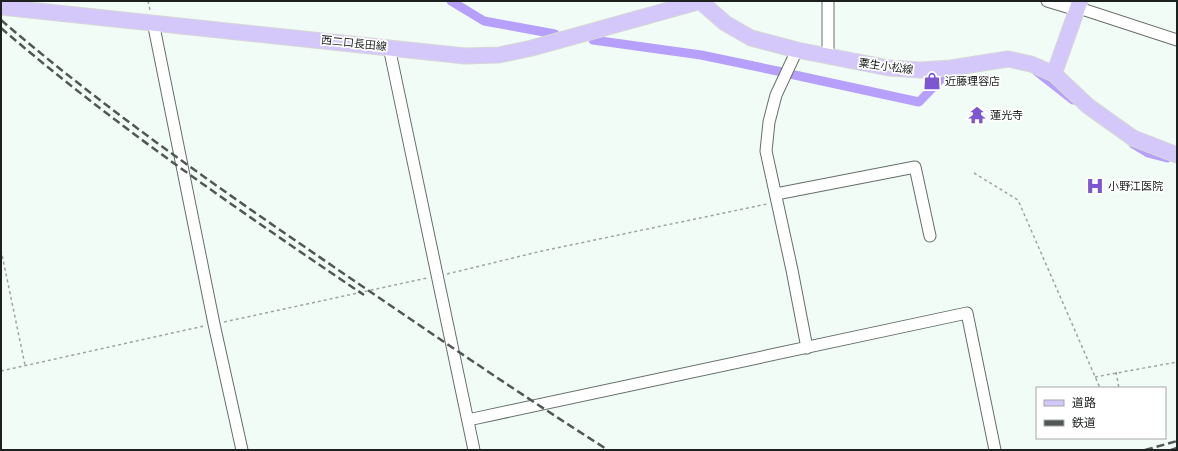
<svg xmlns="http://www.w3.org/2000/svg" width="1178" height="451" font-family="Poppins,'Noto Sans JP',sans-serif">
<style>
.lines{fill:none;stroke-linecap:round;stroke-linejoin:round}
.canal{stroke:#b6a0fb;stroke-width:9}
.minor-casing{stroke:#666f6a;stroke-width:13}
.major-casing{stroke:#d6d7d6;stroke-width:17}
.path{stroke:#9da5a1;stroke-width:1.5;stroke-dasharray:3 3;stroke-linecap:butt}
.minor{stroke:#fff;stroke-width:11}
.major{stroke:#d4c8fb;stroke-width:15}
.rail{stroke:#515754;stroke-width:2.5;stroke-dasharray:8 4;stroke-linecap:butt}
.labels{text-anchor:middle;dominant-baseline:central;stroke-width:3.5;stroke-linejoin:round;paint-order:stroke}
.street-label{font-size:11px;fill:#1c201e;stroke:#fff}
.poi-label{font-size:11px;fill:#1c201e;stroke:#fff;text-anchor:start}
</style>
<rect width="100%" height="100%" fill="#f2fcf7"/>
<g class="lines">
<path class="canal" d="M451,1l33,20 71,13
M593,40l108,15 81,17
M1036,71l37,29
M790,74l129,28 27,-28 9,-2
M1133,144l15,9 19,5"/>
<g class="minor-casing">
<path id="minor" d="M828,1v56
M1047,1l30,9 5,-1 95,31
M153,22l61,302 28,126
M389,47l85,403
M797,50l-21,45 -7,27 -3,29 26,119 15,78
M776,194l139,-27 15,69
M468,420l499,-107 28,137"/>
</g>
<g class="major-casing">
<path id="major" d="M700,1l25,22 26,15 46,12 92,18 31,2 31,-2 57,-9 23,5 23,10 34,32 45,32 44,17
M1,7l464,49 34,-1 33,-7 169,-47
M1054,74l26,-73"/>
</g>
<path class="path" d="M148,1l2,9
M974,173l44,27 82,188
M1,250l24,115
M447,274l95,-23 225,-47
M224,322l203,-44
M1,371l203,-45
M1116,372l3,16
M1095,377l82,-15
M1121,438v1"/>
<use href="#minor" class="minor"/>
<use href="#major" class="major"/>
<path class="rail" d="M1,20c105,90 219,169 333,247 91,62 181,124 274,183
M1,28c114,98 239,183 363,267
M1145,450l32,-9
M1171,450l6,-2"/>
</g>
<defs>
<g id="shop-bare" transform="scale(1.38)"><path d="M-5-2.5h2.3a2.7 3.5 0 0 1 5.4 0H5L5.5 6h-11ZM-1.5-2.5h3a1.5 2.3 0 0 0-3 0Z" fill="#7d57d1" stroke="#fff" stroke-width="2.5" paint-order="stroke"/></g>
<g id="temple-bare" transform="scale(1.38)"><path d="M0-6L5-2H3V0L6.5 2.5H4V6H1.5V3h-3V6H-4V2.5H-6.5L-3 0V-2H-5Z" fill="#7d57d1" stroke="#fff" stroke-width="2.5" paint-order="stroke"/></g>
<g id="hospital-bare" transform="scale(1.38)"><path d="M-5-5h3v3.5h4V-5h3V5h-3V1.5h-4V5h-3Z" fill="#7d57d1" stroke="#fff" stroke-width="2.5" paint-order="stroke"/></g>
</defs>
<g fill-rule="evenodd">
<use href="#shop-bare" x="932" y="81"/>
<use href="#temple-bare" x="977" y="115"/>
<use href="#hospital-bare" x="1095" y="186"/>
</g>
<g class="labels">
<g class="street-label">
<text transform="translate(354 43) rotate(6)">西二口長田線</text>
<text transform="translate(886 66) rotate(8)">粟生小松線</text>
</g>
<g class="poi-label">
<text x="945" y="81">近藤理容店</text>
<text x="990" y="115">蓮光寺</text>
<text x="1108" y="186">小野江医院</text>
</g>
</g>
<rect width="1178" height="451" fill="none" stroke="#1c201e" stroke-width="4"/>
<rect x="1036" y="387" width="130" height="52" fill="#ffffff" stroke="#a4a6a5"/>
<rect x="1044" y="400" width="20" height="6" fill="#d4c8fb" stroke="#a4a6a5"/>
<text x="1072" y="407" font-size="12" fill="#1c201e">道路</text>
<rect x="1044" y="420" width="20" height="6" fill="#515754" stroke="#a4a6a5"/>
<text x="1072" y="427" font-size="12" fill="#1c201e">鉄道</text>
</svg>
